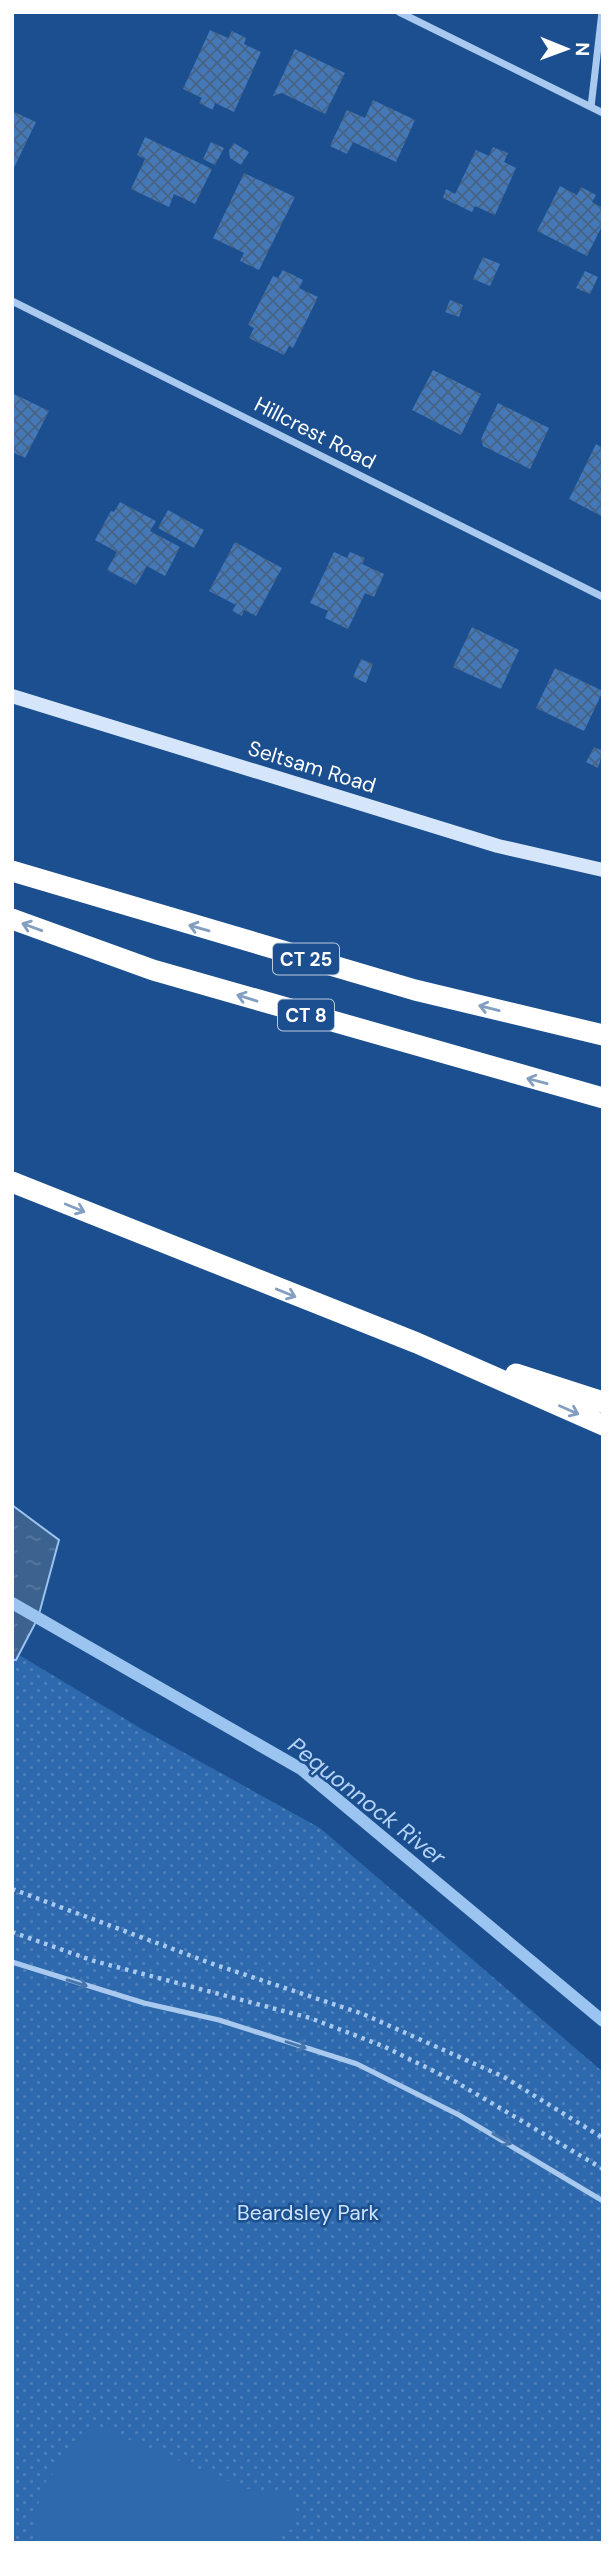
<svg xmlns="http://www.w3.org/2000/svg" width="615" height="2555" font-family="'DM Sans',sans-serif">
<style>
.park{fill:url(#park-dots)}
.pitch{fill:#2e69ad}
.water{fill:url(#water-ripples);stroke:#9cc4f0;stroke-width:2}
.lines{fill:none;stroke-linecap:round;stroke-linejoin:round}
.stream{stroke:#9cc4f0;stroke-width:12}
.building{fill:url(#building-cross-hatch)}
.path{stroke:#a9c9ee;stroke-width:4.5;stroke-dasharray:3.5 5;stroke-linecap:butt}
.lane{stroke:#a9c9ee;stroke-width:5}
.street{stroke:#a9c9ee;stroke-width:7}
.secondary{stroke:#d6e6fa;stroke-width:14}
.highway{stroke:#fff;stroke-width:21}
.oneway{stroke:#829ec1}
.oneway2{stroke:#4674ac}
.labels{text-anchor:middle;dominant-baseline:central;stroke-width:5;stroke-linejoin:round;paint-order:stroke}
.shield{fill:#1b4f8f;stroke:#bbcadd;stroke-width:2}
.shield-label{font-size:19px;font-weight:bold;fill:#fff}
.street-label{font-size:21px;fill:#fff;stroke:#1b4f8f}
.park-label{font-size:21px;fill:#cfe3fa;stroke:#1b4f8f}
.water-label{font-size:23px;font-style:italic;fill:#b5d3f5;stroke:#1b4f8f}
</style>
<defs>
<pattern id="park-dots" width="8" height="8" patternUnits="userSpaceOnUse" patternTransform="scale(1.75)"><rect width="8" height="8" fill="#2e69ad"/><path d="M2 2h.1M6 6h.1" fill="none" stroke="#4d80b9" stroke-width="1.8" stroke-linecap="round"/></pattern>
<pattern id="water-ripples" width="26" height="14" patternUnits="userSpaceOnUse" patternTransform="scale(1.75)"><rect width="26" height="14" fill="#3c6290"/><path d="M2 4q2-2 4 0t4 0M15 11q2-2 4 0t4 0" fill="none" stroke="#597aa1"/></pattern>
<pattern id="building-cross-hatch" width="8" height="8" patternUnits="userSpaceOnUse" patternTransform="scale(1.75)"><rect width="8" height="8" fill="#4478b7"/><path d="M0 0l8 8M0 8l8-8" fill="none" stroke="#486282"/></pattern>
</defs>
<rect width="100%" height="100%" fill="#1b4f8f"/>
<path class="park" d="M21,1656l124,75 175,97 283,244v471h-591v-886z"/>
<path class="pitch" d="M91,2424l157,65 44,5v35l-30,14h-230l9,-55z"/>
<path class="water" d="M12,1505l47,35 -21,78 -22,42h-4z"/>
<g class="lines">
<path class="stream" d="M12,1603l289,166 302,252"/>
</g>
<path class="building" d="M210,30l18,8 4,-7 14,7 -2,6 17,8 -27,60 -19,-9 -2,7 -14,-7 3,-5 -19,-9z
M295,49l50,24 -20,41 -43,-21 -9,3z
M373,100l42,20 -19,42 -43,-20 -6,12 -17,-8 17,-36 18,8z
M12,111l24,11 -24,50z
M145,137l67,32 -17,35 -21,-10 -5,13 -38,-18 14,-30 -8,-4z
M211,142l13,6 -9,17 -12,-6z
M234,143l15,9 -8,13 -11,-7 -1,-8z
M493,147l15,6 -4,9 12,6 -21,47 -20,-9 -3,6 -29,-14 3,-9 9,5 21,-44 13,6z
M244,173l51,24 -36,73 -19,-9 4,-8 -31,-15z
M560,186l17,9 4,-8 15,8 -4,7 11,6v16l-16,32 -50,-25z
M483,257l17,7 -10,22 -17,-7z
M283,270l20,10 -4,8 19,9 -25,51 -4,-2 -5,9 -35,-17 5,-10 -6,-3 25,-49 5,2z
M585,271l13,6 -8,17 -14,-6z
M450,300l13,5 -4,12 -14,-5z
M433,370l48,24 -20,41 -49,-25z
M12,393l37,18 -24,47 -13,-6z
M498,403l51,25 -19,41 -47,-23 -2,-7z
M596,444l7,4v69l-34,-18z
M120,502l36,19 -6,10 30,16 -15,29 -18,-10 -11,19 -29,-15 10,-18 -22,-12 16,-29 3,1z
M168,510l36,20 -10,18 -36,-20z
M235,542l47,26 -26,48 -12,-6 -2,6 -10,-5 4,-6 -27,-14z
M334,552l13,6 3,-6 15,6 -3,6 22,10 -10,23 -9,-4 -17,36 -23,-11 3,-7 -18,-8z
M472,627l47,23 -18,39 -48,-22z
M361,659l12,5 -7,19 -13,-6z
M555,668l48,23 -19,40 -48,-23z
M594,747l9,4 -5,17 -12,-6z"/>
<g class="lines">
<path class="path" d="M12,1889l201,75 150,50 141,63 99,61
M12,1932l82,29 216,57 73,28 73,36 147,87"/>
<path class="lane" d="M12,1962l132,41 75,17 138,44 102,51 144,86"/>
<path class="street" d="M399,12l204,101
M591,107l11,-95
M12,301l591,296"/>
<path class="secondary" d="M12,696l486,150 105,24"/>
<path class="highway" d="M12,871l403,119 188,45
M12,919l141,51 450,128
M12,1182l405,161 186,82
M516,1374l87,28"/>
</g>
<defs><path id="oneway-shaft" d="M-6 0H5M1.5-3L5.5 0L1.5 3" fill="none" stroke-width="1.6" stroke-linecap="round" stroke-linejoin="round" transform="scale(1.75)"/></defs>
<g class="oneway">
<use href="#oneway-shaft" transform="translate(32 927) rotate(-160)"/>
<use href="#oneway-shaft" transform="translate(199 928) rotate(-164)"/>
<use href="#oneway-shaft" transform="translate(247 998) rotate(-163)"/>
<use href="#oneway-shaft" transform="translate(489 1008) rotate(-166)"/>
<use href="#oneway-shaft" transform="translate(537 1081) rotate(-165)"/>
<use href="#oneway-shaft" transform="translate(75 1208) rotate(22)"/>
<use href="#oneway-shaft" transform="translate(286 1293) rotate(22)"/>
<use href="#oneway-shaft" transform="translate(569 1410) rotate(24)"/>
</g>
<g class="oneway2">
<use href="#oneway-shaft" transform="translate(77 1983) rotate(17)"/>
<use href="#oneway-shaft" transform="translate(296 2045) rotate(18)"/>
<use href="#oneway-shaft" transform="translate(502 2139) rotate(30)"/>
</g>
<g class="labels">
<g class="shield">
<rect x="273" y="943.5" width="66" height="31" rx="5"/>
<rect x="278" y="999.5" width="56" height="31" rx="5"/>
</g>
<g class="shield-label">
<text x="306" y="959">CT 25</text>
<text x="306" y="1015">CT 8</text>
</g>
<g class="street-label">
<text transform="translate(315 433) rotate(27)">Hillcrest Road</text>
<text transform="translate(312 767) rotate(17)">Seltsam Road</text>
</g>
<g class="park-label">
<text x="308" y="2213">Beardsley Park</text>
</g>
<g class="water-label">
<text transform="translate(367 1801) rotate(38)">Pequonnock River</text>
</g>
</g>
<rect width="615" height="2555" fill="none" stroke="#ffffff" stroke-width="28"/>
<g transform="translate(566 49) rotate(91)" stroke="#1b4f8f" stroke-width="5" paint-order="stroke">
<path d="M0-5L12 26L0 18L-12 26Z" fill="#ffffff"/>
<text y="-10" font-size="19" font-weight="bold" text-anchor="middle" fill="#ffffff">N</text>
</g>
</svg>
